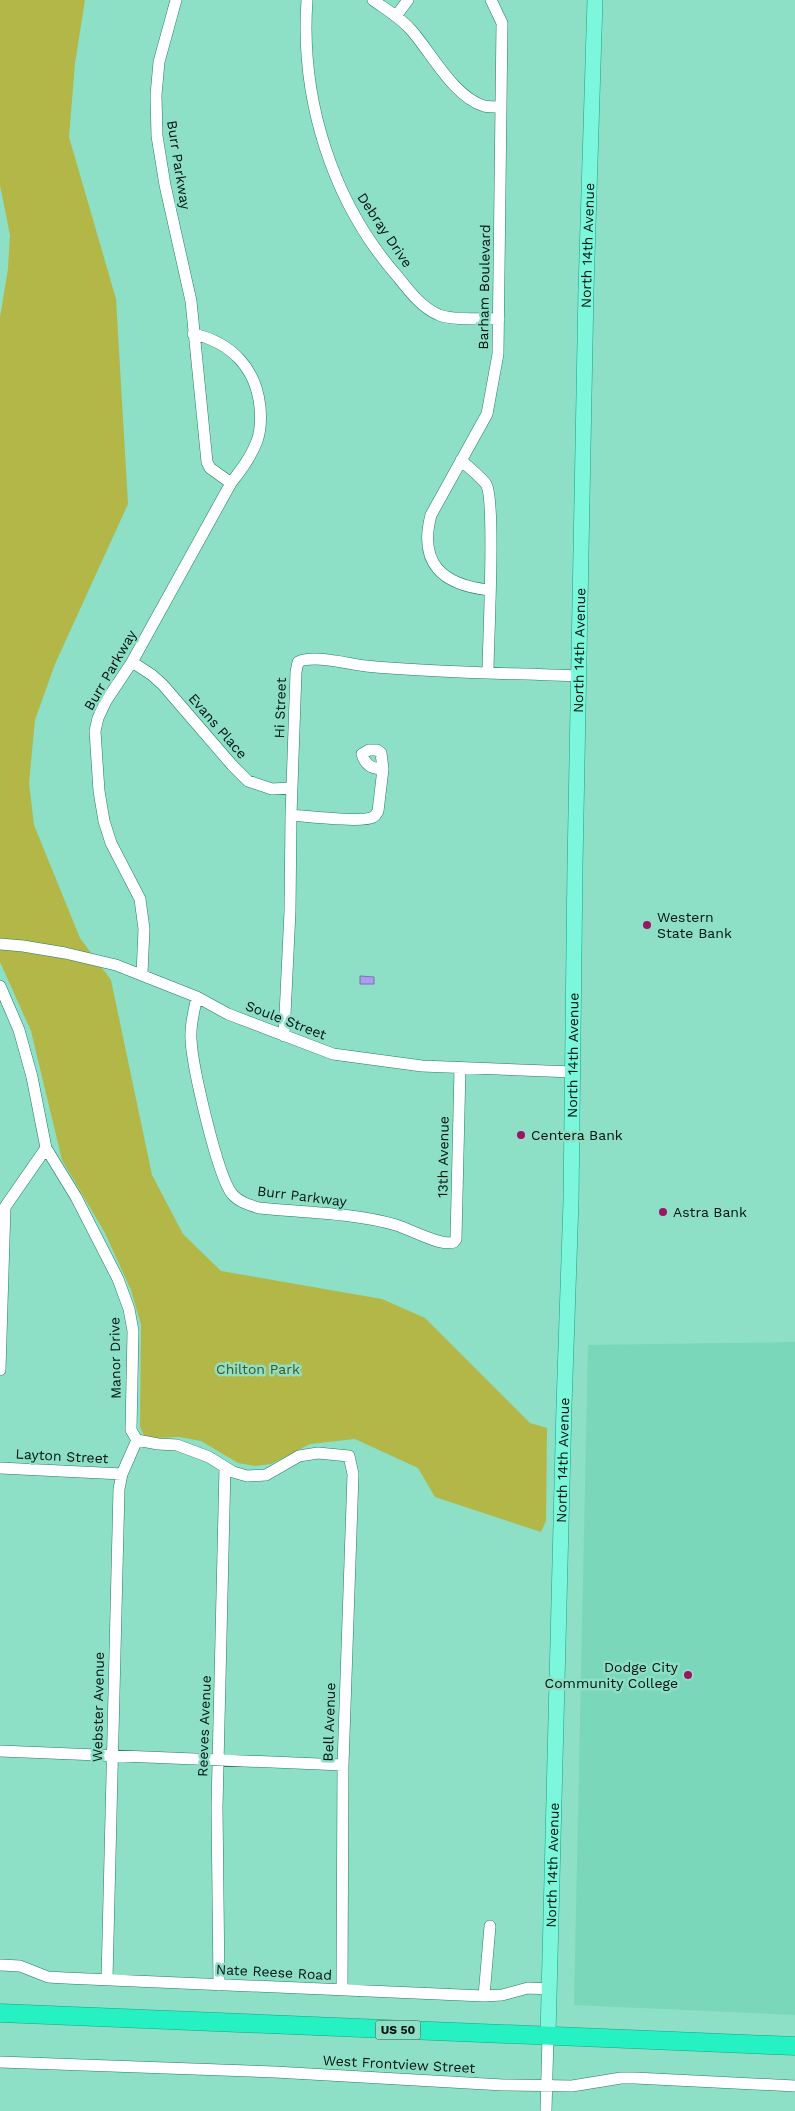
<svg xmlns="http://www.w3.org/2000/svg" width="795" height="2111" font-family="'Work Sans',sans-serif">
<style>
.built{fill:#7ad7ba}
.green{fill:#b2b747}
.water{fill:#ad9df0;stroke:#7973ab}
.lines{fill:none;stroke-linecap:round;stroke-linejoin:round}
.minor-casing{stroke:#257d66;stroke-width:12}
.major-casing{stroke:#19a383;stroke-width:16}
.highway-casing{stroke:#19a383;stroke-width:19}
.minor{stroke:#fff;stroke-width:11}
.major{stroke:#7df7db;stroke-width:15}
.highway{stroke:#26f1c3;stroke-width:18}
.poi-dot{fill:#9d1464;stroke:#8ddfc5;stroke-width:2}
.labels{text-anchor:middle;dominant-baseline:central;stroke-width:5;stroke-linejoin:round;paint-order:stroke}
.shield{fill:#8ddfc5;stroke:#2a5043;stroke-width:1}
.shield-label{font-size:12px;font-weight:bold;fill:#00120b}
.street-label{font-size:14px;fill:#00120b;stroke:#8ddfc5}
.poi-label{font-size:14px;fill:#00120b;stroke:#8ddfc5;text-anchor:start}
.park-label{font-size:14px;fill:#4f511f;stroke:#8ddfc5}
</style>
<rect width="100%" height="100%" fill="#8ddfc5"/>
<path class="built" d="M795,1342v673l-221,-10 14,-660z"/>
<path class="green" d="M0,0h85l-10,63 -6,74 47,162 12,205 -73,160 -20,56 -6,63 5,42 46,113 31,42 41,195 31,59 38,37 161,28 43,19 105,105 17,5 -1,93 -5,11 -106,-35 -17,-29 -63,-29 -45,5 -39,20 -16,2 -17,-3 -37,-22 -21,-4 -26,1 -10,-3 -4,-8 1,-102 -10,-35 -26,-57 -43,-73 -31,-129 -31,-69v-645l8,-48 2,-34 -10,-50z"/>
<path class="water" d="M360,976l14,1v7h-14z"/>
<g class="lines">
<g class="minor-casing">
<path id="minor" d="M176,0l-17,62 -3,33 1,41 8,49 26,116 16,161 3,6 21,15
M307,0c-7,99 25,202 91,277 11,14 24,31 41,38 16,6 43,3 60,4
M373,0c14,10 28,18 39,31 20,23 42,66 72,75 5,1 11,1 16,1
M396,16l12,-16
M461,460c8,8 19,16 25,24 10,15 2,160 2,188
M489,590c-46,-5 -71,-26 -58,-75l56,-101 11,-60 4,-331 -11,-23
M132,662l20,13 11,10 69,80 16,16 24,8 19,-1
M369,750h8l4,3 2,16c-11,0 -18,-4 -21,-15z
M291,815c14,1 72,8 82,2 2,-1 4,-4 5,-6l5,-42
M0,944l23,2 42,7 51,12 81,32 31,17 105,40 89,12 151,6
M142,974l2,-45 -4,-30 -29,-56 -7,-22 -5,-30 -4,-60 3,-13 8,-17 26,-39 99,-179c10,-13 20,-26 26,-42 4,-11 4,-23 3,-34 -4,-39 -29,-65 -67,-73
M0,986l19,44 13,47 14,71 30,49 42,82 11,30 4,22 -2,99 6,10 21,4 19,1 32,12 24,15 14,4 19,-1 33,-19 19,-3 31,3 4,18 -10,291 -1,225
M197,997c-3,13 -7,28 -6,42 1,26 26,136 41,155 7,8 17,11 27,14 41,4 98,5 137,17 14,4 45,22 58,17l2,-3 4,-171
M284,1036l6,-125 1,-96 5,-143 2,-10c15,-8 50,2 68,4 70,7 142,7 213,10
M0,1370l5,-163 41,-59
M0,1468l122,6
M0,1751l343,14
M0,1965l20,1 28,11 17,1 419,18 18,-1 26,-7 21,1
M107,1979l12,-490 3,-15 15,-34
M219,1985l-2,-178 8,-340
M484,1996l6,-70
M0,2062l275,10 228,13 69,1 49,-8h14l160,8
M546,2111l2,-75"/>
</g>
<g class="major-casing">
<g id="major">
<path id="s1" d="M548,2036l16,-630 7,-205 4,-335 11,-576 9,-290"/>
</g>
</g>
<g class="highway-casing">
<path id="highway" d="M0,2013l795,33"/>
</g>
<use href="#minor" class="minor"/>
<use href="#major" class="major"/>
<use href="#highway" class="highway"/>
</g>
<g class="poi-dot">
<circle cx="647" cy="925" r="5"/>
<circle cx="521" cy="1135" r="5"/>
<circle cx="663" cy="1212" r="5"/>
<circle cx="688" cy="1675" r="5"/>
</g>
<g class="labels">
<rect class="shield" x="375.5" y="2020.5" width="45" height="19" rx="4"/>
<g class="shield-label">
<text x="398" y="2030">US 50</text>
</g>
<g class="street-label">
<text transform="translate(179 165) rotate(81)">Burr Parkway</text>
<text transform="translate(385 230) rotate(56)">Debray Drive</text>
<text stroke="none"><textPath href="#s1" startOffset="1791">North 14th Avenue</textPath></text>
<text transform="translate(484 287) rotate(-89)">Barham Boulevard</text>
<text stroke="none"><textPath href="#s1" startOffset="1386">North 14th Avenue</textPath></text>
<text transform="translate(110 670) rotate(-60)">Burr Parkway</text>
<text transform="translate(280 708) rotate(-88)">Hi Street</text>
<text transform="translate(218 726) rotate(49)">Evans Place</text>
<text transform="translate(286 1020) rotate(21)">Soule Street</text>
<text stroke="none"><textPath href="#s1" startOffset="981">North 14th Avenue</textPath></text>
<text transform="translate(443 1157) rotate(-89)">13th Avenue</text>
<text transform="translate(302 1196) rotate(7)">Burr Parkway</text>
<text transform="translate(115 1358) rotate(-91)">Manor Drive</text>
<text transform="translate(62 1456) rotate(3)">Layton Street</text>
<text stroke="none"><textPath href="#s1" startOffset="576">North 14th Avenue</textPath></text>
<text transform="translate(98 1707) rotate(-89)">Webster Avenue</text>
<text transform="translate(329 1722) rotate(-88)">Bell Avenue</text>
<text transform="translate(204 1726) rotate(-88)">Reeves Avenue</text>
<text stroke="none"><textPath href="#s1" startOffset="171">North 14th Avenue</textPath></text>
<text transform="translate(274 1972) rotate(3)">Nate Reese Road</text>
<text transform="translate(399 2064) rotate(3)">West Frontview Street</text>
</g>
<g class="poi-label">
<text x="657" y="917">Western<tspan x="657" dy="16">State Bank</tspan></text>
<text x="531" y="1135">Centera Bank</text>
<text x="673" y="1212">Astra Bank</text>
<text x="678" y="1667" text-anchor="end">Dodge City<tspan x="678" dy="16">Community College</tspan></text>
</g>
<g class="park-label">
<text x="258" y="1369">Chilton Park</text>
</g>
</g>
</svg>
